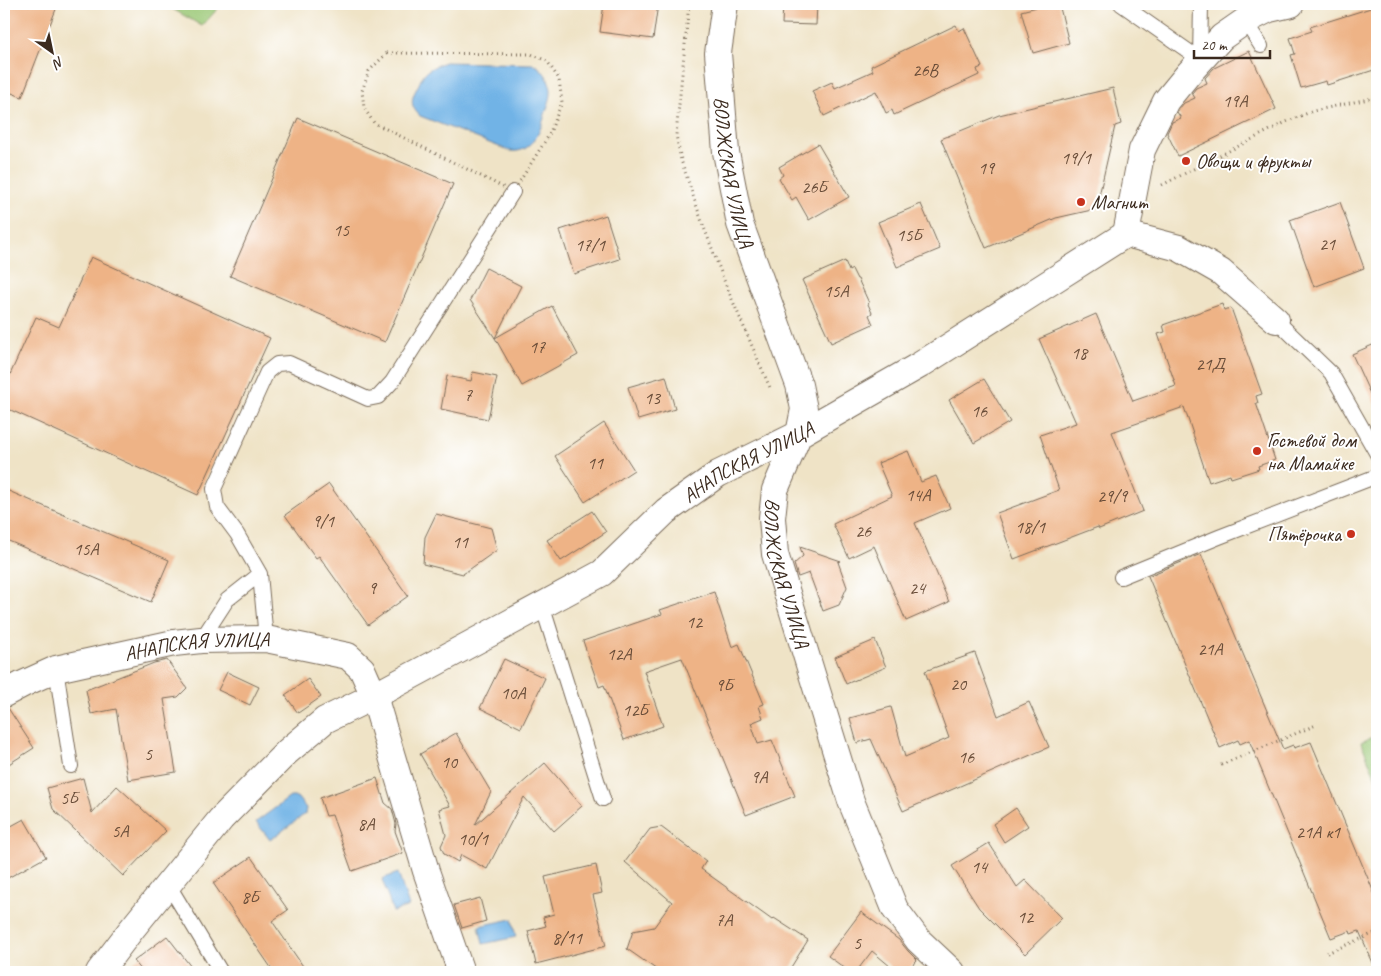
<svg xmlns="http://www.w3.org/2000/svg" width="1381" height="976" font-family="Caveat,sans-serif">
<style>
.green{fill:#9ac775;stroke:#6a784a}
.water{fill:#71b3e6;stroke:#566e82}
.building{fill:#eeb386}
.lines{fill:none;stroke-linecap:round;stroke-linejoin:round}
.service-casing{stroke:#7a6b59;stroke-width:16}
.minor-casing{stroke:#7a6b59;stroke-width:28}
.path{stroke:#7a6b59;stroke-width:3;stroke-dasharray:1 4;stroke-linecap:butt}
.service{stroke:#fff;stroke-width:14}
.minor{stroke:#fff;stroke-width:26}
.poi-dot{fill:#c8321e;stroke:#fff;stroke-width:2}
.labels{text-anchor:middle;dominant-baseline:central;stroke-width:4;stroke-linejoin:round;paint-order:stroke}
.number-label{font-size:18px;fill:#684c38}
.poi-label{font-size:20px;fill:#3b2a1e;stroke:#fff;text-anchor:start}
.street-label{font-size:20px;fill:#3b2a1e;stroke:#fff}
</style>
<rect width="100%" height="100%" fill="#fff"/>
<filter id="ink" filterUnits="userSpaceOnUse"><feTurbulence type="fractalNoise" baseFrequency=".02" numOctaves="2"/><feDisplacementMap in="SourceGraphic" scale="10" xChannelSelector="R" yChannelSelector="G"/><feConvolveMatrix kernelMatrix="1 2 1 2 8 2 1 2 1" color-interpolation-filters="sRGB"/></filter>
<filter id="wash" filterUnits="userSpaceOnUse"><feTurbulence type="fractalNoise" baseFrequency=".0096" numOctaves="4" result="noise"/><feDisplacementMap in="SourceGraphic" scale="20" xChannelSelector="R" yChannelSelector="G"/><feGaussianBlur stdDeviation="1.12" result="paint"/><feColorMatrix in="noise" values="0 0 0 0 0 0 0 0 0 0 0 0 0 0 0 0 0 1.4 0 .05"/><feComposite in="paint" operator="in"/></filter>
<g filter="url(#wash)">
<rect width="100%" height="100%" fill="#efe3c6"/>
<path class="green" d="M164,4h58l-20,22z
M1377,735v46l-16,-39z"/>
<path class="water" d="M445,62l89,2c7,4 14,12 16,21 3,9 -1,18 -4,26 -5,18 -12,43 -36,40l-90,-35c-12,-12 -8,-19 -1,-32 2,-5 4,-10 8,-13 6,-4 12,-7 18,-9z
M290,797h7l9,11 -1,6 -35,26 -14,-18z
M398,873l11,33 -16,6 -11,-33z
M512,919l4,18 -33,7 -4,-18z"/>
<g id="blocks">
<path class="building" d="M4,4h54l-36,93 -18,-7z
M604,4h54l-5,35 -53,-7z
M783,4h34l-1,21 -34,-1z
M1049,4h10l10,39 -36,10 -12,-42z
M1377,6v63l-50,16 -1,-4 -25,7 -10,-33 4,-1 -5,-16 22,-7 -2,-4z
M956,25l3,6 5,-3 18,39 -5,2 2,6 -85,40 -2,-5 -6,3 -10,-22 -52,25 -12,-25 20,-9 3,6 38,-17 -2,-5z
M1249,51l27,58 -98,47 -11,-23 5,-11 9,-4 -4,-6 2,-3 5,-6 11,-5 -3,-5 4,-5 11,-5 -2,-5 9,-10z
M1113,88l8,36 -6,2 -19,83 -40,9 -70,30 -45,-109 58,-24z
M298,118l155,66 -68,158 -155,-66z
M818,144l31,53 -40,23 -13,-23 -4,3 -13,-22 4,-3 -4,-8z
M1340,202l24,66 -50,19 -24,-67z
M921,204l19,45 -43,18 -19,-45z
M606,215l14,44 -46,15 -14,-44z
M91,257l179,81 -72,157 -194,-88v-19l32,-71 23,10z
M845,261l4,10 3,-2 5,10h1l11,24 -1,1 4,9 -3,2 4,9 -42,19 -29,-63z
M486,268l35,18 -26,52 -25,-38z
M1222,304l2,6 7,-2 31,86 -6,2 2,7h-2l19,57 -17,6 1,3 -28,9 -1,-3 -21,7 -25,-75 -72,25 31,79 -44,18 -1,-2 -84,32 -17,-46 62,-23 -19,-55 36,-12 -37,-84 57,-25 37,87 43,-15 -18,-52 7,-2 -2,-7z
M552,306l26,49 -56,31 -27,-48z
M1377,343v66l-25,-55z
M473,372l24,5 -9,42 -47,-10 6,-33 24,5z
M666,376l9,33 -37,11 -10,-33z
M984,379l26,43 -36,21 -25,-43z
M604,423l30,47 -49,32 -30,-46z
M908,451l13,31 15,-6 14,32 -35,15 34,79 -43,19 -32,-75 -25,12 -16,-34 59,-28 -14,-33z
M329,484l79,112 -40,29 -49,-69 -3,2 -31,-43z
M4,489l165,71 -18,42 -147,-63z
M592,511l14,21 -45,29 -14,-21z
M436,514l55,14 6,22 -34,24 -40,-10 2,-27z
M800,547l41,14 -3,1 9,25 -8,18 -16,6 -14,-38 -11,4 -4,-13 9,-8z
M1201,554l82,195 10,-4 1,3 17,-6 66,158v72l-18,-41 -8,3 -1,-3 -19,7 -82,-198 -9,4 -2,-4 -18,8 -72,-172z
M714,592l18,55 7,-3 25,60 -5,2 4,12 -12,5 7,21 14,-4 23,56 -49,19 -64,-157 -38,13 19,55 -39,14 -20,-55 -5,2 -16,-46 79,-27 -2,-4z
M875,640l11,27 -40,17 -11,-27z
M975,653l23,63 31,-14 20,45 -146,64 -32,-72 -14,4 -7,-25 41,-11 14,50 44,-19 -24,-67z
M504,659l41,19 -24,50 -41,-20z
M167,660l20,28 -9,9 -14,2 12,73 -48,8 -12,-71 -25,5 -5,-24 68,-27z
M227,672l32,15 -9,18 -32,-15z
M308,679l13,18 -23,16 -13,-18z
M8,708l26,40 -30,19v-58z
M456,733l35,59 -16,33 70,-62 37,43 -28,25 -30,-34 -37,72 -26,-14 -3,7 -14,-8 -3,-8 5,-11 -7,-26 11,-3 -30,-52z
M83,778l9,35 25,-27 49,45 -43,45 -70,-67 -6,-21z
M377,778l8,25 7,6 4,15 -1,7 8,22 -51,18 -20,-56 -6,1 -6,-18z
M1016,808l12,18 -24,16 -11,-18z
M24,819l22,38 -42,23v-50z
M661,827l45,34 -5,8 71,51 2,-2 34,22 -20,32h-128l-33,-23 6,-18 21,-4 18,-25 -47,-40 25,-33z
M989,843l28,44 8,-7 37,38 -37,36 -46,-46 -27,-42z
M251,857l37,53 -16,11 35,51h-33l-61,-89z
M596,865l6,28 -9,2 13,51 -70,18 -8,-33 18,-5 -3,-9 11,-3 -9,-37z
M480,898l6,23 -24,7 -8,-23z
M861,912l38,28 9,11 9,9 -11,12h-9l-25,-21 -16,21h-6l-22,-16z
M167,936l28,36h-52l-9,-11z"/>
</g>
</g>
<g filter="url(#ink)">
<use href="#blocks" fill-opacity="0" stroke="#7a6b59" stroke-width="1"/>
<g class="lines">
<g class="service-casing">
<path id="service" d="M1121,4l80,56
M1245,21l16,25
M1200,59l1,-55
M1276,320l55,53 46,81
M1121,577l98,-40 158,-61
M542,605l61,194
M266,639l-6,-65 -23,-40 -20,-27 -3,-18 53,-117 10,-8 12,-1 79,36 10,-2 14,-15 121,-190
M201,640l26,-40 33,-26
M56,669l15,97
M168,884l53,88"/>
</g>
<g class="minor-casing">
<g id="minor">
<path id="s1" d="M725,4l-7,49 8,99 14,72 59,161 5,24 -5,25 -24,56 -3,28 3,36 76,247 44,108 23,31 34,32"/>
<path d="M1126,234l16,-84 24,-49 23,-28 33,-36 23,-16 24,-12 22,-5"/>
<path d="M1126,234l53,14 42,24 55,48"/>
<path id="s2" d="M4,694l19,-10 33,-15 118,-26 27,-3 65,-1 82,17 14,13 12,27 52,175 35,101"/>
<path id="s3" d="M99,972l32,-42 90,-111 66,-67 38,-32 49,-24 228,-123 64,-62 52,-37 81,-40 121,-69 206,-131"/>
</g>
</g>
<path class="path" d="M689,4l-13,131 5,25 21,62 23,61 46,107
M387,53l144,1 16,7 12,18 3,23 -13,33 -36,57 -139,-69 -10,-15 -2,-17 7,-20z
M1162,185l124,-63 27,-11 64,-14
M1221,765l95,-40
M1327,953l50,-21"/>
<use href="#service" class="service"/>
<use href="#minor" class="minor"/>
</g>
</g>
<g class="poi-dot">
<circle cx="1186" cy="161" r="5"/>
<circle cx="1081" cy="202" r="5"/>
<circle cx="1257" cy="451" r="5"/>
<circle cx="1351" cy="534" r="5"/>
</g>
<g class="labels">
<g class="number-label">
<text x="925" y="70">26В</text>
<text x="1235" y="101">19А</text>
<text x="1076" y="158">19/1</text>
<text x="986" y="168">19</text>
<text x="814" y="187">26Б</text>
<text x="341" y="230">15</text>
<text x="909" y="235">15Б</text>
<text x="1327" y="244">21</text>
<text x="590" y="245">17/1</text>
<text x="836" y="291">15А</text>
<text x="537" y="347">17</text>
<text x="1079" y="353">18</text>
<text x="1210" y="364">21Д</text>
<text x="468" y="395">7</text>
<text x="652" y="398">13</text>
<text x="979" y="411">16</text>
<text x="595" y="463">11</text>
<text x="918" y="495">14А</text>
<text x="1112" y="496">29/9</text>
<text x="323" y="521">9/1</text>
<text x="1030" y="527">18/1</text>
<text x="863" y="531">26</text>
<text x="460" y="542">11</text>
<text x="86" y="549">15А</text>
<text x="372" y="588">9</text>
<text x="917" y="588">24</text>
<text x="694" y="622">12</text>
<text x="1210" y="649">21А</text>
<text x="619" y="654">12А</text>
<text x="958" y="684">20</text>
<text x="724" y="685">9Б</text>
<text x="513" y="693">10А</text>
<text x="635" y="710">12Б</text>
<text x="148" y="754">5</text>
<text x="966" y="757">16</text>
<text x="449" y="762">10</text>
<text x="759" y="777">9А</text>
<text x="69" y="798">5Б</text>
<text x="366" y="824">8А</text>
<text x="120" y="831">5А</text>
<text x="1318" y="832">21А к1</text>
<text x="473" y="839">10/1</text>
<text x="979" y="867">14</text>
<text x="250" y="897">8Б</text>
<text x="1025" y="917">12</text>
<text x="724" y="920">7А</text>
<text x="567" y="938">8/11</text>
<text x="857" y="943">5</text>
</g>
<g class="poi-label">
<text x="1196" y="161">Овощи и фрукты</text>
<text x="1091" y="202">Магнит</text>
<text x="1267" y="440">Гостевой дом<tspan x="1267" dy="23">на Мамайке</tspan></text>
<text x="1341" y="534" text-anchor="end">Пятёрочка</text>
</g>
<g class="street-label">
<text stroke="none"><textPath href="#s1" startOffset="170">ВОЛЖСКАЯ УЛИЦА</textPath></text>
<text stroke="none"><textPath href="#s3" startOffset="838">АНАПСКАЯ УЛИЦА</textPath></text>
<text stroke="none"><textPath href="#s1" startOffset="590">ВОЛЖСКАЯ УЛИЦА</textPath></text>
<text stroke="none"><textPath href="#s2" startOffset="201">АНАПСКАЯ УЛИЦА</textPath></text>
</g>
</g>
<rect width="1381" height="976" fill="none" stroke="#fff" stroke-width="20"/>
<g transform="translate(52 52) rotate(147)" stroke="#ffffff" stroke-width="4" paint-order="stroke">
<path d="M0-4L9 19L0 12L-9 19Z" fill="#3b2a1e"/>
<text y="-8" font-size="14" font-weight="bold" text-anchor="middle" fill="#3b2a1e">N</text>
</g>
<path d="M1194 50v8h76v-8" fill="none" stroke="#3b2a1e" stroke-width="2.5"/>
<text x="1201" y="50" font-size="15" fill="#3b2a1e" stroke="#ffffff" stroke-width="4" paint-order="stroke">20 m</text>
</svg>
